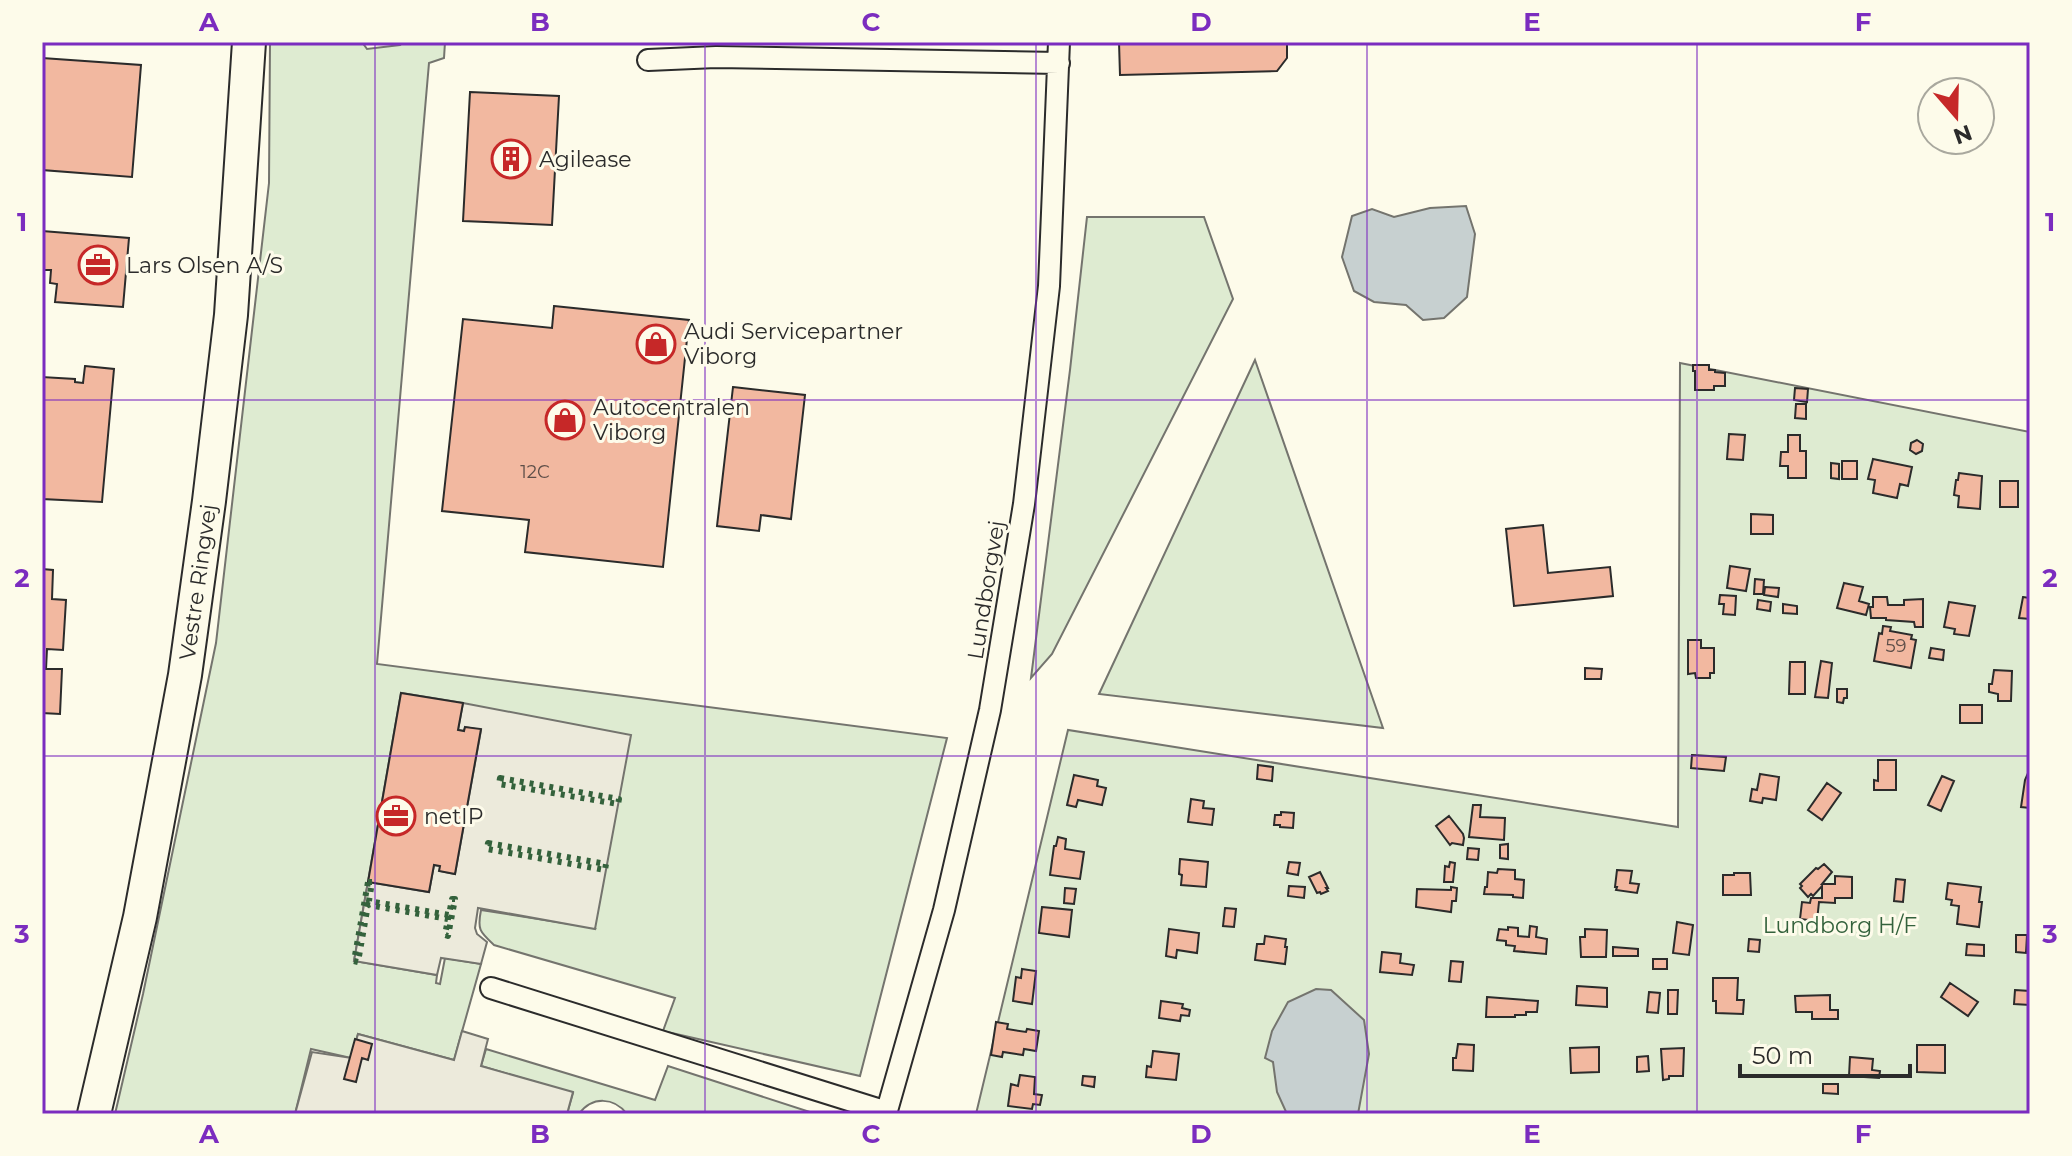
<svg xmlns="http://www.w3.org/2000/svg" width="2072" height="1156" font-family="Montserrat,sans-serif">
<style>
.green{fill:#deebd1;stroke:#74746e;stroke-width:2}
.parking{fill:#eceadb;stroke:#74746e;stroke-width:2}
.water{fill:#c7d0d0;stroke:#74746e;stroke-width:2}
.building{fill:#f2b8a0;stroke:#2b2b2b;stroke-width:2}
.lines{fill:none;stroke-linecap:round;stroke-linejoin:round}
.minor-casing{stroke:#2b2b2b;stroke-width:24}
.primary-casing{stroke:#2b2b2b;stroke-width:36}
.minor{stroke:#fdfbea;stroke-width:20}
.primary{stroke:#fdfbea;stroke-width:32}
.hedge{stroke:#34623c;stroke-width:6;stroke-dasharray:4 6;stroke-linecap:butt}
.grid{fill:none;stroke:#7b2cbf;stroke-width:2;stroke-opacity:0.55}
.labels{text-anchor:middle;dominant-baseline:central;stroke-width:6;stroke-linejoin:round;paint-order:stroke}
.number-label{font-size:18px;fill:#5d4e48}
.poi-label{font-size:22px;fill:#2b2b2b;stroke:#fdfbea;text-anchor:start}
.street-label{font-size:22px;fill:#2b2b2b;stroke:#fdfbea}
.park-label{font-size:22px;fill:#34623c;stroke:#fdfbea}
.neatline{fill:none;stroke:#7b2cbf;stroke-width:3}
.grid-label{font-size:26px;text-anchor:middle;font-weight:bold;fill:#7b2cbf}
</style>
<rect width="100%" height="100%" fill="#fdfbea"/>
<path class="green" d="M270,42h92l5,7 33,-4 4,-3h41l-1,16 -15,5 -52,601 570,74 -87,338 -197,-45 12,-33 -181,-53c-14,-13 -17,-15 -13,-35l114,18 -132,-225 -62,-10 -47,268 83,14 -1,8 4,1 5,-26 36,6 -27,96 -96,-26 -7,24 -40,-9 -16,65h-180l28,-120 73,-351 53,-460z
M1087,217h117l29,82 -181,355 -21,24 39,-308z
M1255,360l128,368 -284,-34z
M1680,363l350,69v682h-1054l92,-384 610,97z
M486,1049l169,51 13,-34 148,48h-189c-13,-17 -35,-18 -48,0h-12l6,-21 -92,-27z"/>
<path class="parking" d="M463,703l168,32 -36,194 -117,-21 -3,20 2,6 10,8 -6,22 -40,-6 -4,17 -83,-14 14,-79 61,10 5,-27 6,1v5l15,3 26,-144 -16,-3 -1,4 -6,-1z
M462,1031l26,8 -7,27 92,26 -6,22h-272l17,-62 39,6 7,-24 96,26z"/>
<path class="water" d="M1466,206l9,28 -8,63 -23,21 -21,2 -17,-15 -32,-3 -20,-11 -12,-34 10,-41 20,-7 22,8 36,-9z
M1316,989l15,1 33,30 5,34 -11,60h-71l-10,-22 -4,-30 -8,-4 7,-27 16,-29z"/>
<path class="building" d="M1119,42h168v16l-10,13 -157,4z
M42,58l99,7 -9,112 -90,-7z
M470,92l89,4 -7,129 -89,-4z
M42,231l87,7 -6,69 -68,-5 2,-18 -7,-1 1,-13h-9z
M554,306l135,14 -26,247 -138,-15 4,-32 -87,-9 21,-192 89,9z
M1693,365h16v5h6v2l10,1v13h-11v4h-19v-19h-2z
M85,366l29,3 -12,133 -60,-3v-122l33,2v3l8,1z
M733,387l72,8 -14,124 -30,-4 -2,16 -42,-5z
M1795,388l13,1 -1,13 -13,-2z
M1796,404h10v15l-11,-1z
M1729,434l16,1 -2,25 -16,-1z
M1788,435h12v16h6v27h-18v-12h-8l1,-14h7z
M1917,440l6,4 -1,7 -6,3 -6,-4 1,-7z
M1873,459l39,8 -4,19 -8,-2 -3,14 -24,-5 2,-13 -7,-1z
M1842,461h15v18h-15z
M1831,463l8,1v15l-8,-1z
M1959,473l23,3 -2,33 -22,-2 1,-11 -5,-1 2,-15h2z
M2000,481h18v26h-18z
M1751,514l22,1v19h-22z
M1543,525l5,48 62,-6 3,29 -99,10 -8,-77z
M1730,566l20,3 -4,22 -19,-3z
M42,569l11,1 -1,29 14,1 -3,50 -16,-1 -1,20h16l-2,45 -18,-1z
M1755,579l9,1 -1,14h-9z
M1844,583l19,4 -4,14 10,3 -3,11 -29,-7z
M1765,587l14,1 -1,9 -14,-2z
M1720,595l16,1 -1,19 -12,-1 1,-10h-5z
M1873,597h14l1,8h16v-5l19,-1v28h-8l-1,-5 -28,-2v-2h-15l-1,-11h3z
M2023,597l7,1v21l-11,-1z
M1758,600l13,2 -1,9 -13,-2z
M1949,602l26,4 -6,30 -15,-2 1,-5 -11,-2z
M1783,604l14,2v8l-14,-1z
M1883,626l8,1 -1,4 22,4 -1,4 5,1 -5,28 -37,-7 5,-28 3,1z
M1688,640h13v8h13v25h-4v5h-14l-1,-5 -7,1z
M1931,648l13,2 -1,10 -14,-2z
M1821,661l11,2 -4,35 -13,-1z
M1790,662h15v32h-16z
M1585,668l17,1 -1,10h-16z
M1994,670l18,1 -1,30h-13v-7l-9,-2v-8h3z
M1837,689h10v9h-3l-1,5 -6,-1z
M401,693l62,10 -5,27 6,1 1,-4 16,2 -26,145 -16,-3 1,-5 -6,-1 -5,27 -61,-10z
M1960,705h22v18h-22z
M1692,755l34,2 -2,14 -33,-3z
M1878,760h18v30h-22v-10l4,1z
M1258,765l15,2 -1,14 -15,-2z
M2028,773l2,1v34l-9,-1 4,-27z
M1760,774l19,3 -3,23 -13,-2 -1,5 -12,-2 2,-12 5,1z
M1074,775l24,5 -1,6 9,2 -4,17 -24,-5 -2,7 -9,-2z
M1942,776l12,5 -13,30 -13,-6z
M1827,783l14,10 -19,27 -14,-10z
M1191,799l13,2 -1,7 11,1 -2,16 -24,-3z
M1473,805h8l-1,12 25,1 -1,22 -35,-3z
M1281,812l13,1 -1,15 -13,-1v-2h-6l1,-10h6z
M1449,816l14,18 1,4 -1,7 -11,-2 -2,2 -14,-19z
M1058,837l8,2 -1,10 19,3 -4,27 -30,-4 4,-29h2z
M1508,844v15l-8,-1v-13z
M1468,848l11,1 -1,11 -11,-1z
M1180,859l28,3 -2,25 -25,-2 1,-10 -3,-1z
M1289,862l11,1 -2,12 -11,-2z
M1450,862l5,1 -2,19h-9l1,-16 4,1z
M1824,864l8,8 -10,12h13v-8l17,1v21h-17v5l-16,-1 -2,19 -17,-2 2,-17 8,1 1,-5h11v-12l-9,10 -2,-2 -3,3 -8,-9 2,-2 -2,-2 16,-16 2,1z
M1498,869l17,1v9l9,1 -1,18 -10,-1v-2l-29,-1 1,-7h2l1,-15 9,1z
M1617,870l15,1 -2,12 9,1 -2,9 -21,-3 1,-3h-2z
M1320,872l8,16h-2l2,3 -7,3 -1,-2 -3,1 -8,-16z
M1734,873h16l1,22h-28v-20h11z
M1896,879l9,1 -2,22 -9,-1z
M1948,883l33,4 -2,15h3l-3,25 -22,-3 2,-18 -8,-1 1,-5 -6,-1z
M1289,886l16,1 -1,11 -16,-2z
M1451,887l6,1 -1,13h-4l-1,11 -35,-5 1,-18 34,1z
M1065,888l11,1 -2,15 -10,-1z
M1042,907l30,3 -3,27 -30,-4z
M1225,908l11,1 -2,18 -11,-1z
M1677,922l16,3 -4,30 -16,-2z
M1530,926l7,1 -1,10 11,2 -1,15 -32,-3 1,-5 -9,-1v-4l-9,-1 2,-11 9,1v-3l10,1v8l11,1z
M1169,929l30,4 -2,20 -20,-3 -1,8 -10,-2z
M1585,929l22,1 -1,27h-25l-1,-20h5z
M2016,935h11l-1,18 -10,-1z
M1265,936l21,3 -1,8h2l-2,17 -30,-4 2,-16h7z
M1749,939l11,1 -1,12 -11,-1z
M1967,944l17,1v11l-18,-1z
M1613,947l25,2v7h-25z
M1382,952l19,2 -1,9 14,2 -2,10 -32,-3z
M1653,959h14v10h-14z
M1451,961l12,1 -2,20 -12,-1z
M1022,969l14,2 -4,33 -19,-3 3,-24 5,1z
M1713,978h25l-1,22h7l-1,14 -27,-1v-12h-3z
M1950,983l28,19 -10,14 -27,-19z
M1577,986l30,2v19l-31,-2z
M1668,990h10l-1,24h-9z
M2015,990l15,1v14l-16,-1z
M1649,992l11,1 -2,20 -11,-1z
M1830,995v15h8v9h-26v-7h-16l-1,-16z
M1487,997l51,4 -1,11h-11v3h-11v2h-29z
M1161,1001l22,3 -1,4 8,2 -1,6 -8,-1 -1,6 -21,-3z
M996,1022l12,2 -1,5 19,3 1,-3 12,2 -3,20 -12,-2 -1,6 -20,-3 -1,5 -11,-2z
M355,1039l17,5 -4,16 -6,-2 -6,24 -12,-3z
M1458,1044l16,1 -1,26 -20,-1v-12h3z
M1917,1045h28v28l-28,-1z
M1599,1047v25l-28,1 -1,-25z
M1684,1048l-1,28h-14v3l-6,1 -2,-31z
M1153,1051l26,3 -3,26 -30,-3 1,-11 4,1z
M1648,1056l1,15 -12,1v-15z
M1850,1057l23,2 -1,11 8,1 -1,7 -30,-2z
M1020,1075l15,2 -1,17 8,1 -2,10 -7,-1 -1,5 -24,-3 3,-22 7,2z
M1083,1076l12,1 -1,10 -12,-2z
M1823,1084h15v10l-15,-1z"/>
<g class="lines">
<g class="minor-casing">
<path id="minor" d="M648,60l68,-3 343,6
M491,988l396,124
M886,1114l58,-204 46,-200 34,-206 25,-218 10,-244"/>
</g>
<g class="primary-casing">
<path id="primary" d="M94,1114l46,-197 45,-242 24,-174 22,-186 18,-273"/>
</g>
<use href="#minor" class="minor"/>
<use href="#primary" class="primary"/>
<path class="hedge" d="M500,778l119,21 -1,5 -119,-20z
M488,843l118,21 -1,6 -118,-21z
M368,882h4l-3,19 80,14 3,-16h3l-7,37 -3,-1 3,-16 -80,-14 -10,57 -4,-1z"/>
</g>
<path class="grid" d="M375,42v1072M705,42v1072M1036,42v1072M1367,42v1072M1697,42v1072M42,400h1988M42,756h1988"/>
<defs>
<g id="building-ring" transform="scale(2)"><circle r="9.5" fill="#fdfbea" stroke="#c62828" stroke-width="1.5"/><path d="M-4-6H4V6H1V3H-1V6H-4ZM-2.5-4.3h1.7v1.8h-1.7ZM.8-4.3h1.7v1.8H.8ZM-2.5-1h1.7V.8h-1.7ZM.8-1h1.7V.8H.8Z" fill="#c62828"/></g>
<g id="office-ring" transform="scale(2)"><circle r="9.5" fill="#fdfbea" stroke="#c62828" stroke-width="1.5"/><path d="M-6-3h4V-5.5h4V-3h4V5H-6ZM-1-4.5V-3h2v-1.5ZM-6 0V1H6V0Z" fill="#c62828"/></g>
<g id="shop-ring" transform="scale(2)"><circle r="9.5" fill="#fdfbea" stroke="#c62828" stroke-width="1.5"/><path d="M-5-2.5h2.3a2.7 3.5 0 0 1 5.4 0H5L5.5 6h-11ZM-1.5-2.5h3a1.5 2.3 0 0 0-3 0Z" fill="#c62828"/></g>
</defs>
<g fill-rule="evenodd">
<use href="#building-ring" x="511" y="159"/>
<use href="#office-ring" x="98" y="265"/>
<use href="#shop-ring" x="656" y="344"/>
<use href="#shop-ring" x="565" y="420"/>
<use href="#office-ring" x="396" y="816"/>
</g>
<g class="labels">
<g class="number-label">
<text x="535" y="472">12C</text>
<text x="1896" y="646">59</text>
</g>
<g class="poi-label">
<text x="539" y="159">Agilease</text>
<text x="126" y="265">Lars Olsen A/S</text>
<text x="684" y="331">Audi Servicepartner<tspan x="684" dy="25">Viborg</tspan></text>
<text x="593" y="407">Autocentralen<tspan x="593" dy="25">Viborg</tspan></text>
<text x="424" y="816">netIP</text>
</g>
<g class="street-label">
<text transform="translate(198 582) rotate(-82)">Vestre Ringvej</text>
<text transform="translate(986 590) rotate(-81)">Lundborgvej</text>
</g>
<g class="park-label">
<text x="1840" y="925">Lundborg H/F</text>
</g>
</g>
<rect width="2072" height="1156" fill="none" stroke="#fdfbea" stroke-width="88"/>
<g transform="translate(1956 116) rotate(160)"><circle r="38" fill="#fdfbea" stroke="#a9a89e" stroke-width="2"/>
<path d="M0-6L14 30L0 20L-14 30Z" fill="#c62828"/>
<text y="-12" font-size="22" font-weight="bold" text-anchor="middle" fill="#2b2b2b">N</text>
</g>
<path d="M1740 1064v12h170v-12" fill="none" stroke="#2b2b2b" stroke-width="4"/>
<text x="1752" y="1064" font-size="24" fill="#2b2b2b" stroke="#fdfbea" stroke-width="6" paint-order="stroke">50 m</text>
<rect x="44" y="44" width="1984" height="1068" class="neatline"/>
<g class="grid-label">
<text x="209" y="31">A</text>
<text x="540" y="31">B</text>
<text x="871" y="31">C</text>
<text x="1201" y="31">D</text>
<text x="1532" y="31">E</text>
<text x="1863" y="31">F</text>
<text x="22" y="231">1</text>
<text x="2050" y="231">1</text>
<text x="22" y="587">2</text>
<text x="2050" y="587">2</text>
<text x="22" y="943">3</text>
<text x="2050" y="943">3</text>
<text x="209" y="1143">A</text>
<text x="540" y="1143">B</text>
<text x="871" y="1143">C</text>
<text x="1201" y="1143">D</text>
<text x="1532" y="1143">E</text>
<text x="1863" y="1143">F</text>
</g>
</svg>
